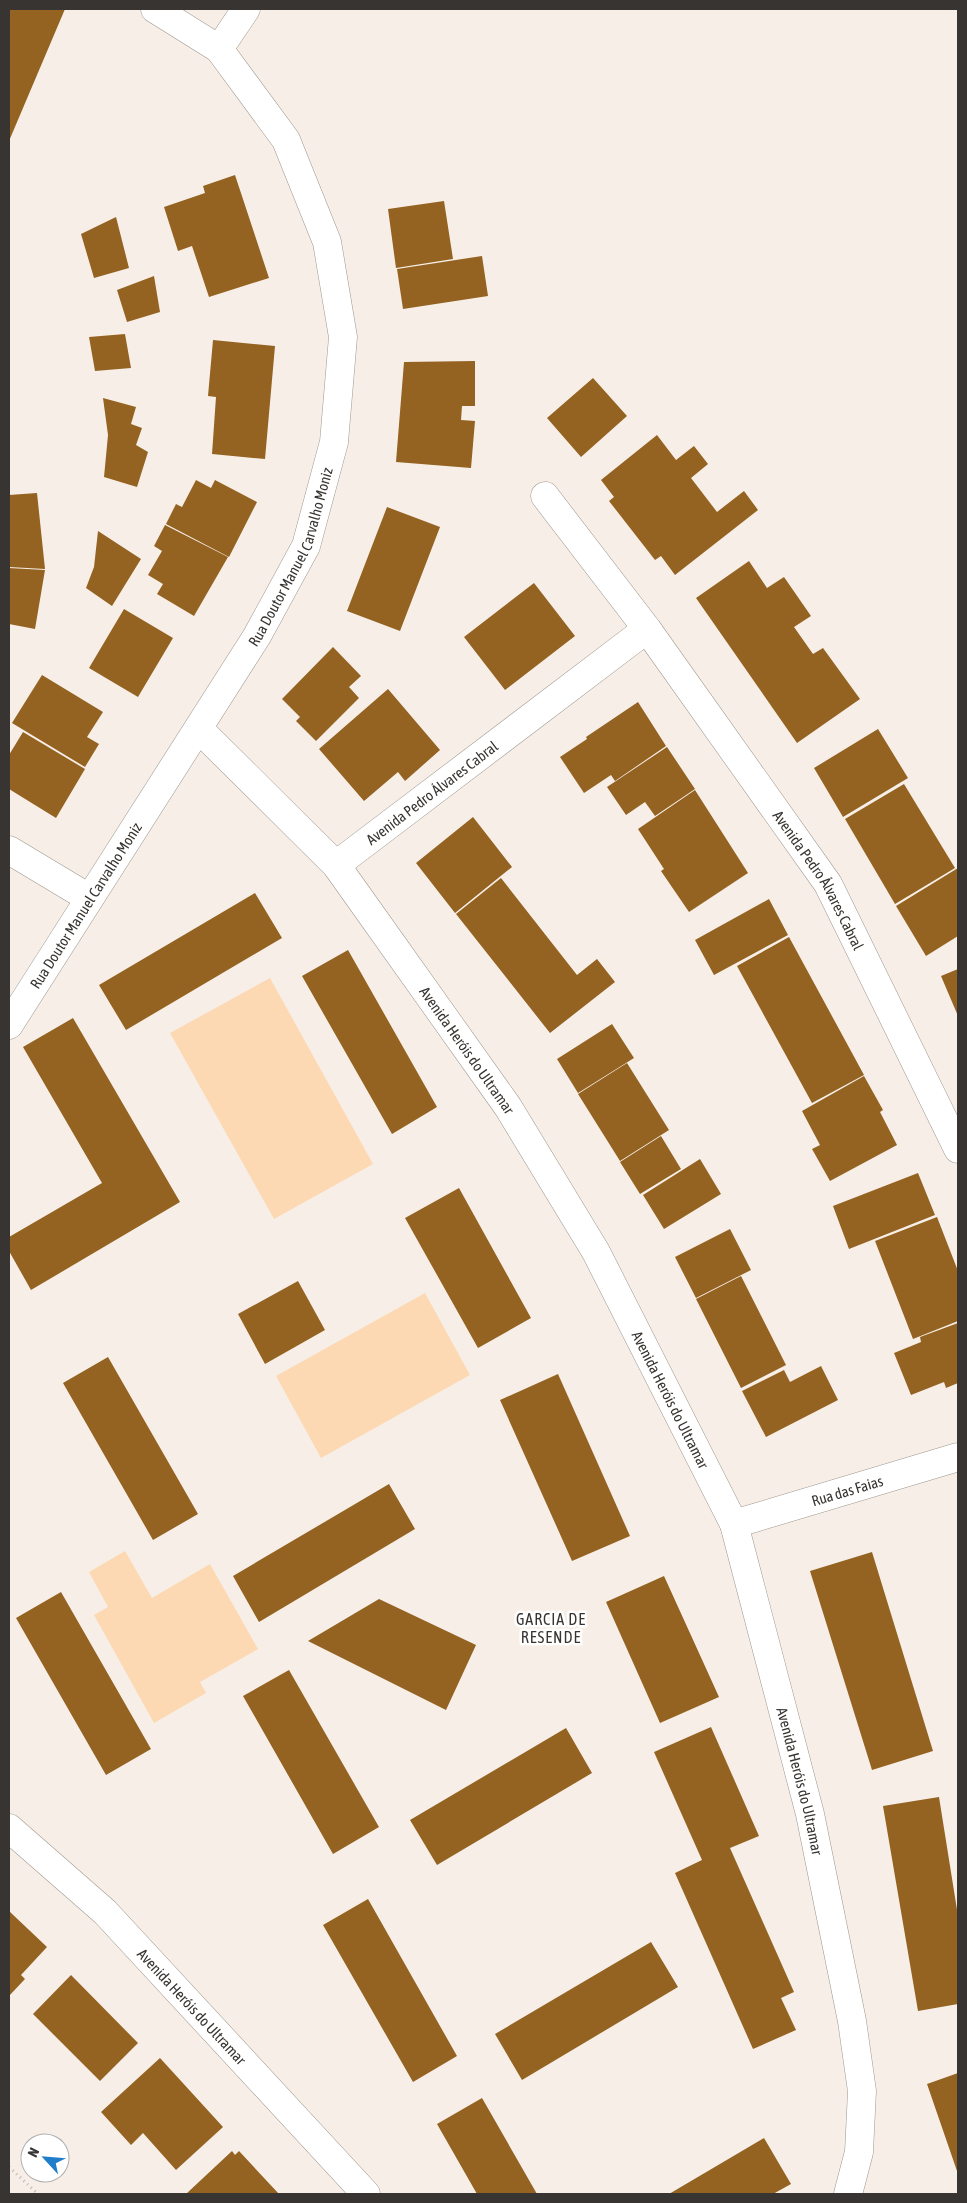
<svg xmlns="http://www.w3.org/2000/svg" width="967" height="2203" font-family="'Asap Condensed',sans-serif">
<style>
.green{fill:#fcd8b3}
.building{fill:#946221}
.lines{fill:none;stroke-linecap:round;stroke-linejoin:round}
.minor-casing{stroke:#9e978f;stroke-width:29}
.path{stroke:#bcb6af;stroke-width:3;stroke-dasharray:1 4;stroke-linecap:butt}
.minor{stroke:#fff;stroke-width:28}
.labels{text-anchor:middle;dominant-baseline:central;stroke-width:5;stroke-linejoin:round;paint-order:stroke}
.street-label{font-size:15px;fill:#373431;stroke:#fff}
.neighbourhood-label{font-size:16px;letter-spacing:1px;fill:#373431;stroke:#fff}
</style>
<rect width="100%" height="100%" fill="#f7efe7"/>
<path class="green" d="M270,978l103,186 -99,55 -104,-186z
M425,1293l45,82 -149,83 -45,-82z
M125,1551l27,47 58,-34 48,85 -58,33 6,11 -52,30 -60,-108 14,-8 -19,-35z"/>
<path class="building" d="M9,9h56l-56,132z
M235,175l34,103 -60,19 -17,-51 -14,5 -14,-44 41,-14 -2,-7z
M444,201l9,58 -57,9 -8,-59z
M116,217l13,51 -35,10 -13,-44z
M482,256l6,40 -85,13 -6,-40z
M154,276l6,36 -33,10 -10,-32z
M125,334l6,34 -36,3 -6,-34z
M213,340l62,6 -10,113 -53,-5 4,-57 -8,-1z
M475,361v45h-13l-1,14 14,1 -4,47 -75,-6 8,-100z
M593,378l34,38 -46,41 -34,-39z
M103,398l33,9 -5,17 11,4 -6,17 12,7 -11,35 -33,-10 4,-42z
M657,435l19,25 18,-14 14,18 -17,14 26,34 27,-21 14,19 -83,65 -14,-19 -6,4 -46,-59 5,-4 -13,-17z
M196,480l15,8 4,-8 42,22 -28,55 -63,-33 10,-20 6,3z
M37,493l8,76 -36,-2v-72z
M387,507l53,20 -40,104 -53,-20z
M165,525l63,32 -34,59 -37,-22 6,-10 -15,-9 14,-24 -8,-5z
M98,531l43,28 -29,47 -26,-18 8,-21z
M749,561l18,27 17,-11 27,39 -17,11 19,27 10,-6 37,51 -63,44 -101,-145z
M9,568l36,2 -10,59 -26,-5z
M534,583l41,53 -70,54 -41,-53z
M124,609l49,29 -35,59 -49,-29z
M333,647l28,29 -12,11 10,11 -43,43 -20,-20 4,-4 -18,-18z
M42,675l61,37 -16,25 12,7 -14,23 -73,-44z
M388,689l52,61 -35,31 -7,-9 -34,29 -45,-52z
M638,702l28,44 -51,35 -4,-6 -27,18 -24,-36 27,-18 -1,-2z
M878,729l30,49 -65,39 -29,-49z
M23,732l62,37 -29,49 -47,-29v-34z
M667,747l28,42 -40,27 -10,-14 -19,13 -19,-28z
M904,784l51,84 -60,36 -50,-85z
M695,790l53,83 -59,39 -28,-41 3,-2 -26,-40z
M473,817l39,50 -57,46 -39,-50z
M958,868v68l-32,20 -30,-50z
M501,878l76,97 20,-16 18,23 -65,51 -94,-119z
M255,893l27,45 -156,92 -27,-45z
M769,899l19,36 -74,40 -19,-35z
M789,937l75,138 -52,28 -75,-137z
M348,950l89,157 -45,27 -90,-158z
M958,969v47l-17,-40z
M73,1018l107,184 -149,88 -22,-39v-14l93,-54 -79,-136z
M612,1024l22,34 -56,35 -21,-34z
M627,1063l42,67 -49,31 -42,-67z
M864,1076l19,34 -3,2 17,33 -67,36 -18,-32 8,-4 -18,-34z
M661,1136l20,33 -41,25 -20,-32z
M700,1159l21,35 -57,35 -21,-34z
M918,1173l17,42 -86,34 -16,-43z
M459,1188l72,130 -53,30 -73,-130z
M937,1217l21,54v50l-45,18 -38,-98z
M730,1229l21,41 -55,28 -21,-41z
M741,1276l45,89 -45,23 -45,-89z
M298,1281l27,49 -60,34 -27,-50z
M958,1323v60l-12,5 -2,-6 -33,13 -17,-42 27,-11 -1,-5z
M108,1357l90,157 -45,26 -90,-157z
M821,1366l17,34 -72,37 -24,-46 42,-21 6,12z
M558,1374l72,162 -58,25 -72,-161z
M389,1484l26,45 -156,93 -26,-46z
M872,1552l61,199 -61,19 -62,-199z
M664,1576l55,121 -59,26 -54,-121z
M61,1592l90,157 -45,26 -90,-157z
M379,1599l97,46 -30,65 -138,-69z
M289,1670l90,157 -46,27 -90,-158z
M711,1727l48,109 -29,12 64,144 -13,6 15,32 -43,19 -78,-176 27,-13 -48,-108z
M566,1728l26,45 -155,92 -27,-45z
M939,1797l19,119v88l-40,7 -35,-205z
M368,1899l89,157 -44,26 -90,-157z
M9,1911l38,36 -26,28 4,4 -16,17z
M651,1942l27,45 -156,93 -27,-46z
M71,1975l67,68 -38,38 -67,-67z
M160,2058l63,69 -47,43 -33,-37 -12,12 -30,-33z
M958,2073v97l-1,1 -30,-87z
M482,2098l55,96h-60l-40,-70z
M764,2138l27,46 -18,10h-104z
M232,2151l3,4 4,-4 40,43h-93z"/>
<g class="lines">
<g class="minor-casing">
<g id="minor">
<path d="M219,49l27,-40"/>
<path d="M545,496l102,133"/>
<path id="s1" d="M199,729l137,136 172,242 88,145 138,272 76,290 42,207 10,70 -3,61 -11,42"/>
<path d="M9,850l80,48"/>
<path id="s2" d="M336,865l311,-236 181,255 130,265"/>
<path id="s3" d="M9,1025l248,-389 49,-90 28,-104 9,-105 -16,-95 -41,-102 -67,-91 -64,-40"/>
<path id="s4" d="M734,1524l224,-67"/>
<path id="s5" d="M9,1828l96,84 261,282"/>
</g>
</g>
<path class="path" d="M9,2167l29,27"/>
<use href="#minor" class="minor"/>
</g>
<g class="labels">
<g class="street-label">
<text stroke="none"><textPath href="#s3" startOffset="548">Rua Doutor Manuel Carvalho Moniz</textPath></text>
<text stroke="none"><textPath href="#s2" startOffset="120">Avenida Pedro Álvares Cabral</textPath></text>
<text stroke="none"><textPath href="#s2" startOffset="695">Avenida Pedro Álvares Cabral</textPath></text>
<text stroke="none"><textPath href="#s3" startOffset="142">Rua Doutor Manuel Carvalho Moniz</textPath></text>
<text stroke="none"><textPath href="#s1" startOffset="420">Avenida Heróis do Ultramar</textPath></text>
<text stroke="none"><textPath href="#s1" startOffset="825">Avenida Heróis do Ultramar</textPath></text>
<text stroke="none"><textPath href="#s4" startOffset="118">Rua das Faias</textPath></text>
<text stroke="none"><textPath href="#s1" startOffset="1230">Avenida Heróis do Ultramar</textPath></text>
<text stroke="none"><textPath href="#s5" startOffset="256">Avenida Heróis do Ultramar</textPath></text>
</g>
<g class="neighbourhood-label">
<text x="551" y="1619">GARCIA DE<tspan x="551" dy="18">RESENDE</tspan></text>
</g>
</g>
<rect width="967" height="2203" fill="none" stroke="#373431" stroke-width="20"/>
<g transform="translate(45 2158) rotate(296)"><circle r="24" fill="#ffffff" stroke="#afaead"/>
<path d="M0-4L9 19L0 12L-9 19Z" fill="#1f7dc9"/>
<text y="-8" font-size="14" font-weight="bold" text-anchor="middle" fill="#373431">N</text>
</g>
</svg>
